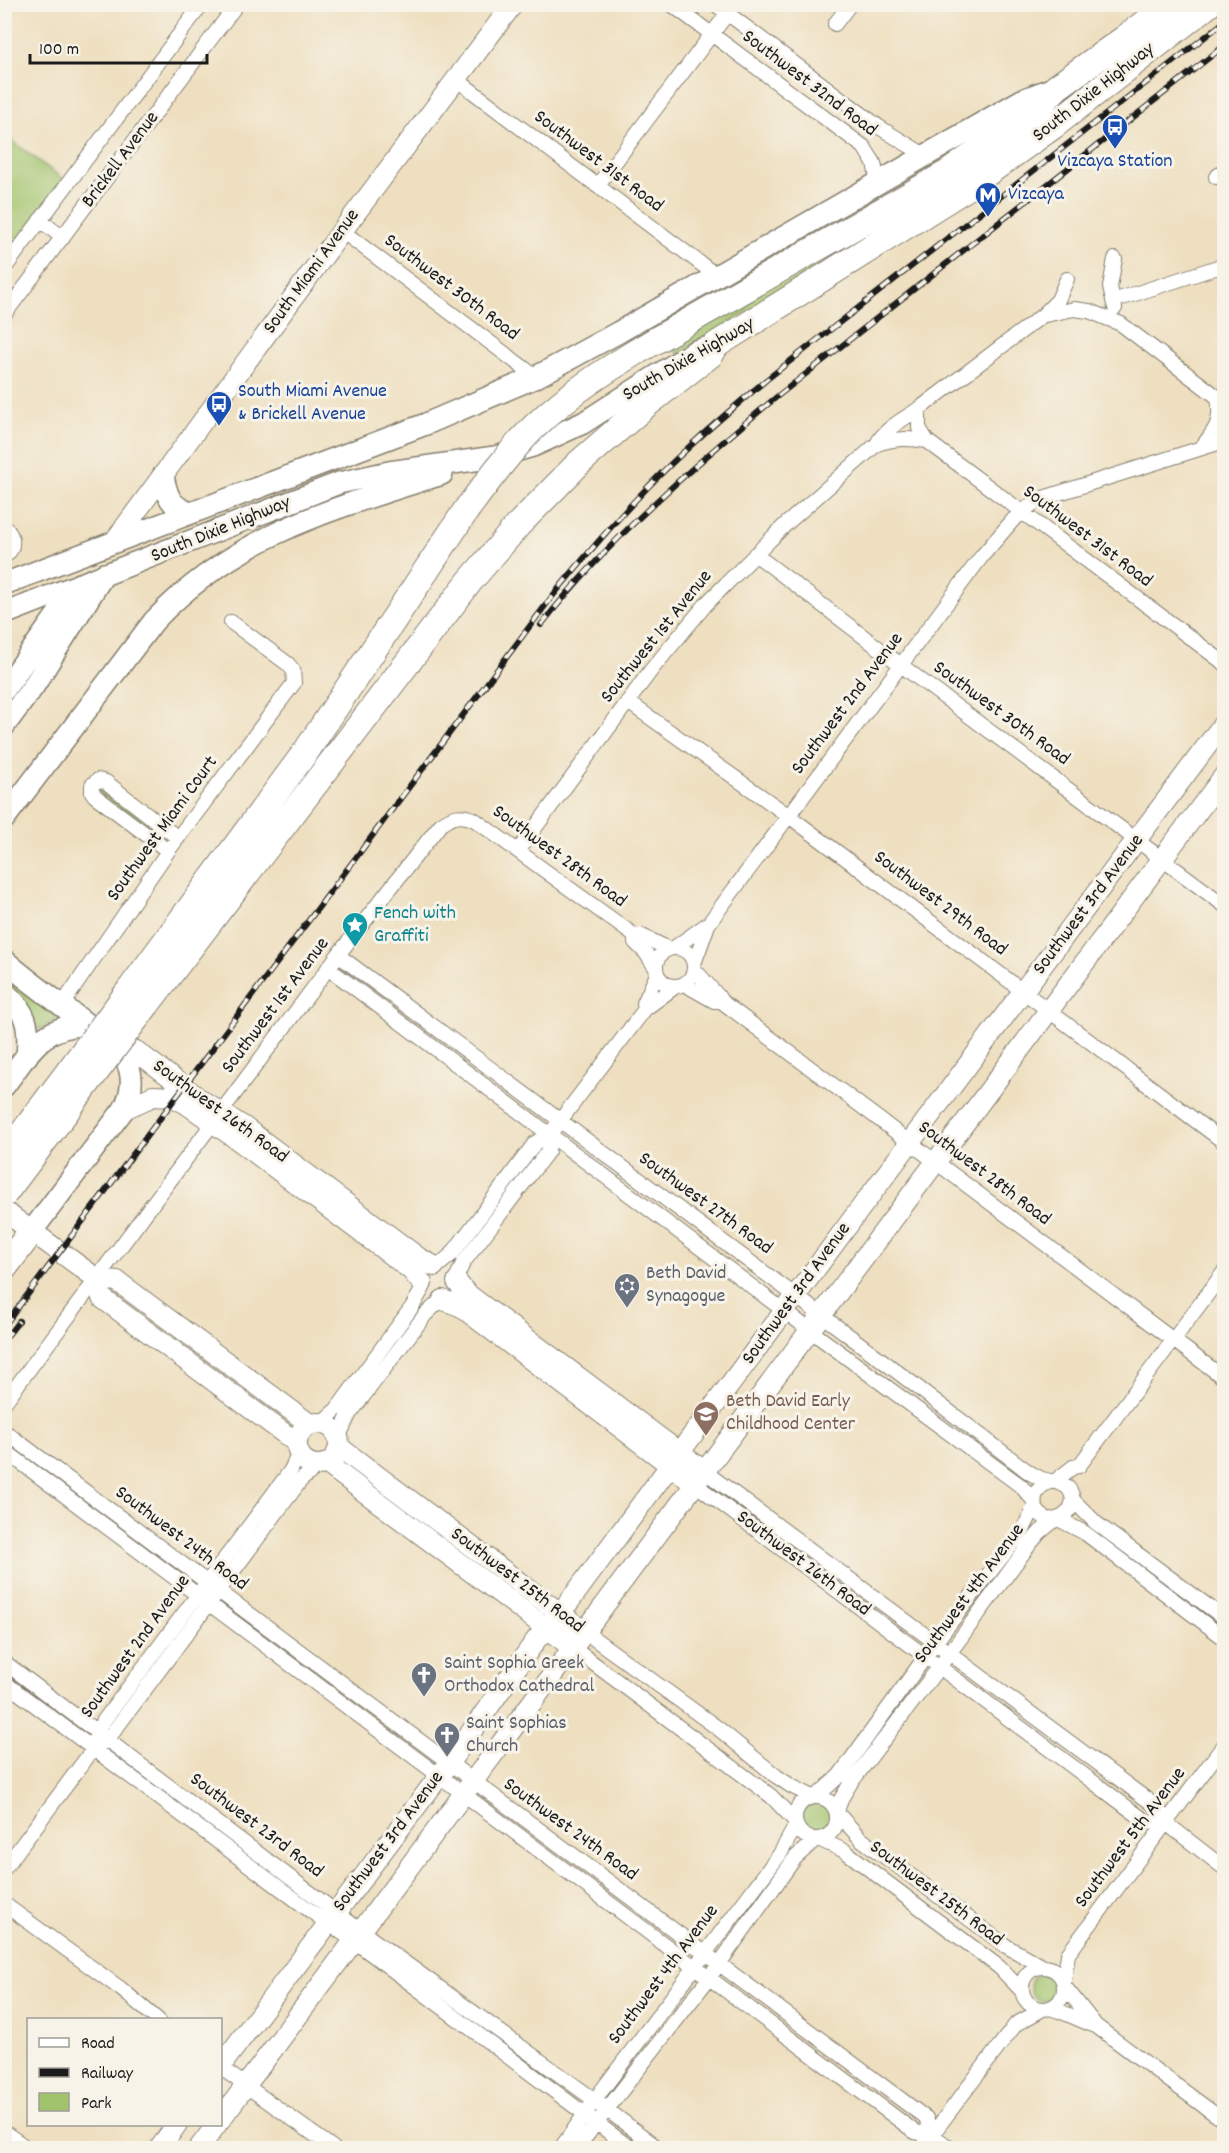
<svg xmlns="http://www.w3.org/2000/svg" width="1229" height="2153" font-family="Dekko,sans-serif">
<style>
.green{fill:#a1c36c;stroke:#5e7044;stroke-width:1.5}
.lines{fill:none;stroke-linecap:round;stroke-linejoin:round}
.street-casing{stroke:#857e6e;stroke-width:16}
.secondary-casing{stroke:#857e6e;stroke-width:22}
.primary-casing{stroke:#857e6e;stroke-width:24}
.highway-casing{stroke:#857e6e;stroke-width:28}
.street{stroke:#fff;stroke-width:14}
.secondary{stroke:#fff;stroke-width:20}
.primary{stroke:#fff;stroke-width:21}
.highway{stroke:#fff;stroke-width:26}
.rail-casing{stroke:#1c1c1c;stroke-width:6}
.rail{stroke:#f7f3e8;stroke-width:4;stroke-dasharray:11;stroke-linecap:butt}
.highway-bridge-casing{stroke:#857e6e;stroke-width:28;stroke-linecap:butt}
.highway-bridge{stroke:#fff;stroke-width:26}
.labels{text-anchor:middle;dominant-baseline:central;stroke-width:6;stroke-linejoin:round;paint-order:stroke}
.street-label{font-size:20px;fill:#1c1c1c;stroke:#f7f3e8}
.transit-label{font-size:20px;fill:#164399;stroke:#f7f3e8;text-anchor:start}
.culture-label{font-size:20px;fill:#0d838f;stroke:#f7f3e8;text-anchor:start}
.worship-label{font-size:20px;fill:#5b616d;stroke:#f7f3e8;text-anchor:start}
.education-label{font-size:20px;fill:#785e54;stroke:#f7f3e8;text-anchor:start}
</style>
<rect width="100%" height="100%" fill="#f7f3e8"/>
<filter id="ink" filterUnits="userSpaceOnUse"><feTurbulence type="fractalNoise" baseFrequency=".0167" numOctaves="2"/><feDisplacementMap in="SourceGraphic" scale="12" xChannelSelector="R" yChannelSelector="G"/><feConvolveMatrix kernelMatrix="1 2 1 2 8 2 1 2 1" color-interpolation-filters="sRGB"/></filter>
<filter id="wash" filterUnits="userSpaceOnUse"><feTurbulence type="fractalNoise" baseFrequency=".008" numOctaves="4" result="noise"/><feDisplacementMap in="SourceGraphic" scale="24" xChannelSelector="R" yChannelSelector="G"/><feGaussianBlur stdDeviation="1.35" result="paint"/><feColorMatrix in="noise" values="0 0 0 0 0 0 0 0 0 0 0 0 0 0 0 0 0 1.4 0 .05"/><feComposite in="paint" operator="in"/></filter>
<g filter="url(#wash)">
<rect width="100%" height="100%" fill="#eedfc0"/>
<path class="green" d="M1184,5h10l-190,146 -325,204 -7,-10 419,-269z
M4,135l60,45 -60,79z
M941,158l-2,4 -13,10 -216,123 -3,-5z
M99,786h2l59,45 -1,4 -2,1 -59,-45z
M5,976l35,26 19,17 -19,10h-4l-31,-43z
M802 1818a15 15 0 1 1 30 0a15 15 0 1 1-30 0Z
M1030 1987a14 14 0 1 1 28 0a14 14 0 1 1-28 0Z"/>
</g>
<g filter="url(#ink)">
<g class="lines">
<g class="street-casing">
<path id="street" d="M671,4l193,143 10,16 4,20
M715,4l164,123 47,29
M835,24l15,-20
M456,79l261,197
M1216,177l8,-6
M597,186l130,-172
M40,220l23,18
M342,231l194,146
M1115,259l-5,28 5,21
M4,269l198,-265
M1113,301l111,-36
M4,315l233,-311
M1045,315l29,-6 15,2 32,13 103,78
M919,409v19l8,13 297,222
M878,442c8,-14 27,-24 41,-33l124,-94 15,-15 9,-21
M1201,448c15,-19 21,-25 17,-51
M4,527c11,9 11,22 0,30
M755,554l163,124 306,227
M628,702l161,114 435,326
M168,851l-73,-55 -3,-4v-7l6,-5 8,2 72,56
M518,851l134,-182 55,-66 78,-78 92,-81c18,-6 32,-6 50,-3
M635,936v6l11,11 10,15
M674,948l35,-25 273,-367 31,-36 24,-20 187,-59
M656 967a19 19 0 1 1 38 0a19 19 0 1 1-38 0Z
M338,955l549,409 135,103c6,5 13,9 20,12 9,3 19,2 26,9 15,17 -10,42 -27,27 -13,-12 -5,-29 9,-33
M694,964l14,-39
M328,968l495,372 198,146 13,15
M694,969l24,27 3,5 503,377
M684,984l30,17h5
M62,1005l106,-154 126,-168 -1,-13 -5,-6 -57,-42
M645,1009l-1,-6 13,-29
M439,1265l13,-11 83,-111 15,-9 95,-125 31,-23
M456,1279l7,-16 85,-112 2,-17
M4,1403l334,-448 102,-130c12,-9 21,-12 35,-5l160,116 5,-1 29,14
M320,1424l17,-15 75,-102 11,-19
M4,1431l922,687 6,17
M338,1438l11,-23 76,-100 16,-15
M4,1450l911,682 17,3 18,13
M704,1471l453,336 9,16 58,45
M1054,1482l19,-15 6,-1 145,-194
M695,1484l445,333 6,4 20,2
M1073,1500l23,23 128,95
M1058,1519l27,14 139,105
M585,1632l134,97 57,47 15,10 22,11
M573,1648l198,148 24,25
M4,1662l357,269 228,165 69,52
M4,1682l308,230 42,29 276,207
M96,1737v-6l195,-261 8,-17
M795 1818a21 21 0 1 1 42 0a21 21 0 1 1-42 0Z
M816,1797l23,-21 105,-145 79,-101 12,-25
M837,1812l4,-13 9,-15 90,-118 89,-121 11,-13 16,-13
M837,1813l24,26 145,107 36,20
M818,1839l27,12 154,116 23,24
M4,1869l90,-121 14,-9 193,-259 17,-14
M4,1904l117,85 37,31
M1022 1988a21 21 0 1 1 42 0a21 21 0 1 1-42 0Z
M1064,1981l4,-27 156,-209
M1065,1987l31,39 128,95
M1049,2008c17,4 31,13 47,18
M220,2067l113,81
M4,2132l23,16
M561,2148l38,-54 181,-240 16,-29
M577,2148l132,-170 86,-120 21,-19
M922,2148l94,-124 27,-15"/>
</g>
<g class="secondary-casing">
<path id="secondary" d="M114,542l228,-311 171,-227
M111,1041l25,10 65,49 43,27 175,131 15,8
M124,1109l29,-13 20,1 12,6 53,37 173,130 11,13
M4,1211l93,68 20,2 194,144
M97,1279l5,19 195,145
M457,1282l9,11 238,178
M443,1300l17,6 235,178
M297 1444a21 21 0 1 1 42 0a21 21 0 1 1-42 0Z
M339,1447l246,185
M327,1464l246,184
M220,2067l229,-304 87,-123 33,-38 282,-381 373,-498
M220,2120l1004,-1344
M160,2148l17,-24
M199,2148l18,-24"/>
</g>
<g class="primary-casing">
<path id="primary" d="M163,476c4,20 7,30 27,37
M4,584l422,-160 110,-47 83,-45 403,-232 34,-13
M4,614l335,-131 50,-11 106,-15 38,-11 50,-23 112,-72 21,-6
M4,690l75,-106
M4,726l29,-39 71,-113
M4,819l150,-198c81,-86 178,-112 288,-147
M4,960c26,23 54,42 81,63 13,10 30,18 39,33 10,17 9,36 0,53l-92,122
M4,992c23,20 26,34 23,64
M4,1086c25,-33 38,-62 84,-61"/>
</g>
<g class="highway-casing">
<path id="highway" d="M658,339l290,-166 83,-59 26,-27 67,-48 45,-35
M129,991l178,-241 160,-241
M147,1004l323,-423 48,-56 61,-62 68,-59 64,-50 5,-9 250,-157 87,-62 156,-122
M4,1268l28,-37"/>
</g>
<use href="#street" class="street"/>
<use href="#secondary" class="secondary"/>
<use href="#primary" class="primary"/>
<use href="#highway" class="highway"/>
<g class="rail-casing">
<path id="rail" d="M541,625c69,-87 153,-160 238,-230l445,-349
M4,1326l547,-728c31,-38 62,-75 96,-110 37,-39 78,-73 119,-108l458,-358
M4,1340l15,-19"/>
</g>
<use href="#rail" class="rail"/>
<g class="highway-bridge-casing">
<path id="highway-bridge" d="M467,509c21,-28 42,-57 67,-82 37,-36 80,-62 124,-88
M4,1158l125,-167
M4,1194l143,-190"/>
</g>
<use href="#highway-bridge" class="highway-bridge"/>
</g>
</g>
<defs>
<g id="bus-pin" transform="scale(1.35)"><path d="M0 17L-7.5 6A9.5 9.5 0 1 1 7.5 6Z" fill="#1a4fb4" stroke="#f7f3e8"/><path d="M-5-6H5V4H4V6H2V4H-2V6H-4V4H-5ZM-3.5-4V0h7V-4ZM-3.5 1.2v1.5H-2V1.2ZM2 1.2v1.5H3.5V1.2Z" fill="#fff"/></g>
<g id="metro-pin" transform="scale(1.35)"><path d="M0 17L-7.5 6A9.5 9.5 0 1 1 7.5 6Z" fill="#1a4fb4" stroke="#f7f3e8"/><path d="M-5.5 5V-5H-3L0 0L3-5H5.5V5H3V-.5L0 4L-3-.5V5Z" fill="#fff"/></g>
<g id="sight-pin" transform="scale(1.35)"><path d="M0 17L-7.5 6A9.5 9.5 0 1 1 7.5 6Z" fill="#0f9aa8" stroke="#f7f3e8"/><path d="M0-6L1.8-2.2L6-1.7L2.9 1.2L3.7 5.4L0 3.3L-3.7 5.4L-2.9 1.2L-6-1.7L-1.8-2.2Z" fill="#fff"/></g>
<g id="synagogue-pin" transform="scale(1.35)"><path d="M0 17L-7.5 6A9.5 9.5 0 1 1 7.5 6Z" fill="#6b7280" stroke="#f7f3e8"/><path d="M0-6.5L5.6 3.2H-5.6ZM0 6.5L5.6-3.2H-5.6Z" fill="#fff"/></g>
<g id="school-pin" transform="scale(1.35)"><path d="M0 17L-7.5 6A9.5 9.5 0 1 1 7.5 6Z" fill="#8d6e63" stroke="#f7f3e8"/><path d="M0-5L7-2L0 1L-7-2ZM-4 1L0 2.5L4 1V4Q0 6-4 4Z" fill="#fff"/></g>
<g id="church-pin" transform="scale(1.35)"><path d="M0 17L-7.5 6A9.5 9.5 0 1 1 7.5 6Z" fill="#6b7280" stroke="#f7f3e8"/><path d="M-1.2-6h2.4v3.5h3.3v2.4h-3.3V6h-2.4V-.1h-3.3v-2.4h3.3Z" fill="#fff"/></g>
</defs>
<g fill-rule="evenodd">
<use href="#bus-pin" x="1115" y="127"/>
<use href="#metro-pin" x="988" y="195"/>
<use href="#bus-pin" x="219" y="404"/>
<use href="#sight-pin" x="355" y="925"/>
<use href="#synagogue-pin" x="627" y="1286"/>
<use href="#school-pin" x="706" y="1414"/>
<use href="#church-pin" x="424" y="1675"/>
<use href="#church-pin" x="447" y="1735"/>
</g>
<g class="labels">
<g class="street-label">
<text transform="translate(809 84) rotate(37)">Southwest 32nd Road</text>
<text transform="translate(1094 93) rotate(-38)">South Dixie Highway</text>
<text transform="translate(121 160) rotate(-53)">Brickell Avenue</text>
<text transform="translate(598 162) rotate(37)">Southwest 31st Road</text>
<text transform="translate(312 272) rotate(-54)">South Miami Avenue</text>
<text transform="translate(451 288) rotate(37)">Southwest 30th Road</text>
<text transform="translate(689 360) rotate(-30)">South Dixie Highway</text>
<text transform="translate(221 530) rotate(-22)">South Dixie Highway</text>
<text transform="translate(1087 537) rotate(37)">Southwest 31st Road</text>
<text transform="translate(657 637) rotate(-51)">Southwest 1st Avenue</text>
<text transform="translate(848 704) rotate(-53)">Southwest 2nd Avenue</text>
<text transform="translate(1001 714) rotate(36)">Southwest 30th Road</text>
<text transform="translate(163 829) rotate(-54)">Southwest Miami Court</text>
<text transform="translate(559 857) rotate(36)">Southwest 28th Road</text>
<text transform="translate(940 904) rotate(37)">Southwest 29th Road</text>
<text transform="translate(1089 905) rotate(-53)">Southwest 3rd Avenue</text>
<text transform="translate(276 1006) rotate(-53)">Southwest 1st Avenue</text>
<text transform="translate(220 1112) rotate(36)">Southwest 26th Road</text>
<text transform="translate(984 1174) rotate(37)">Southwest 28th Road</text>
<text transform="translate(705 1204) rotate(36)">Southwest 27th Road</text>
<text transform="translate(797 1294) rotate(-54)">Southwest 3rd Avenue</text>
<text transform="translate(181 1539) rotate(37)">Southwest 24th Road</text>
<text transform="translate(803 1564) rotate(37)">Southwest 26th Road</text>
<text transform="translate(517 1581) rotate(37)">Southwest 25th Road</text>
<text transform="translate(970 1594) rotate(-53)">Southwest 4th Avenue</text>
<text transform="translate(136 1647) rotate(-54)">Southwest 2nd Avenue</text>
<text transform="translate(256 1826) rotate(37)">Southwest 23rd Road</text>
<text transform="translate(570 1830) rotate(36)">Southwest 24th Road</text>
<text transform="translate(1131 1838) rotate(-53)">Southwest 5th Avenue</text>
<text transform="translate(389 1842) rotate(-53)">Southwest 3rd Avenue</text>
<text transform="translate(936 1894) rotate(37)">Southwest 25th Road</text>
<text transform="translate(664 1975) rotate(-53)">Southwest 4th Avenue</text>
</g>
<g class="transit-label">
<text x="1115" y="162" text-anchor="middle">Vizcaya Station</text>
<text x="1008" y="195">Vizcaya</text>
<text x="238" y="392">South Miami Avenue<tspan x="238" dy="23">&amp; Brickell Avenue</tspan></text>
</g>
<g class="culture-label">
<text x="374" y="914">Fench with<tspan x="374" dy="23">Graffiti</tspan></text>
</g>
<g class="worship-label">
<text x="646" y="1274">Beth David<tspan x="646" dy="23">Synagogue</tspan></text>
<text x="444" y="1664">Saint Sophia Greek<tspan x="444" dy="23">Orthodox Cathedral</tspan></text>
<text x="466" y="1724">Saint Sophias<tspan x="466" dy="23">Church</tspan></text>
</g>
<g class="education-label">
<text x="726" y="1402">Beth David Early<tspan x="726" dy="23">Childhood Center</tspan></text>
</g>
</g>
<rect width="1229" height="2153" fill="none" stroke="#f7f3e8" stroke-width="24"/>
<rect x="27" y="2018" width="195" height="108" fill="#f7f3e8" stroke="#9f9d96" stroke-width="1.5"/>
<rect x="39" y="2038" width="30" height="9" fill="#ffffff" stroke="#9f9d96" stroke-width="1.5"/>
<text x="81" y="2048" font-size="18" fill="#1c1c1c">Road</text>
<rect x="39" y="2068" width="30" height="9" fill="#1c1c1c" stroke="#9f9d96" stroke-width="1.5"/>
<text x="81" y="2078" font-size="18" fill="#1c1c1c">Railway</text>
<rect x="39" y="2093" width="30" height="18" fill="#a1c36c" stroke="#9f9d96" stroke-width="1.5"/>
<text x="81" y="2108" font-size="18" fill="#1c1c1c">Park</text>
<path d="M30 54v9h177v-9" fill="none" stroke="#1c1c1c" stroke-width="3"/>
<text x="39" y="54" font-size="18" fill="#1c1c1c" stroke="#f7f3e8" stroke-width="4.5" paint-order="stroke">100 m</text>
</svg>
